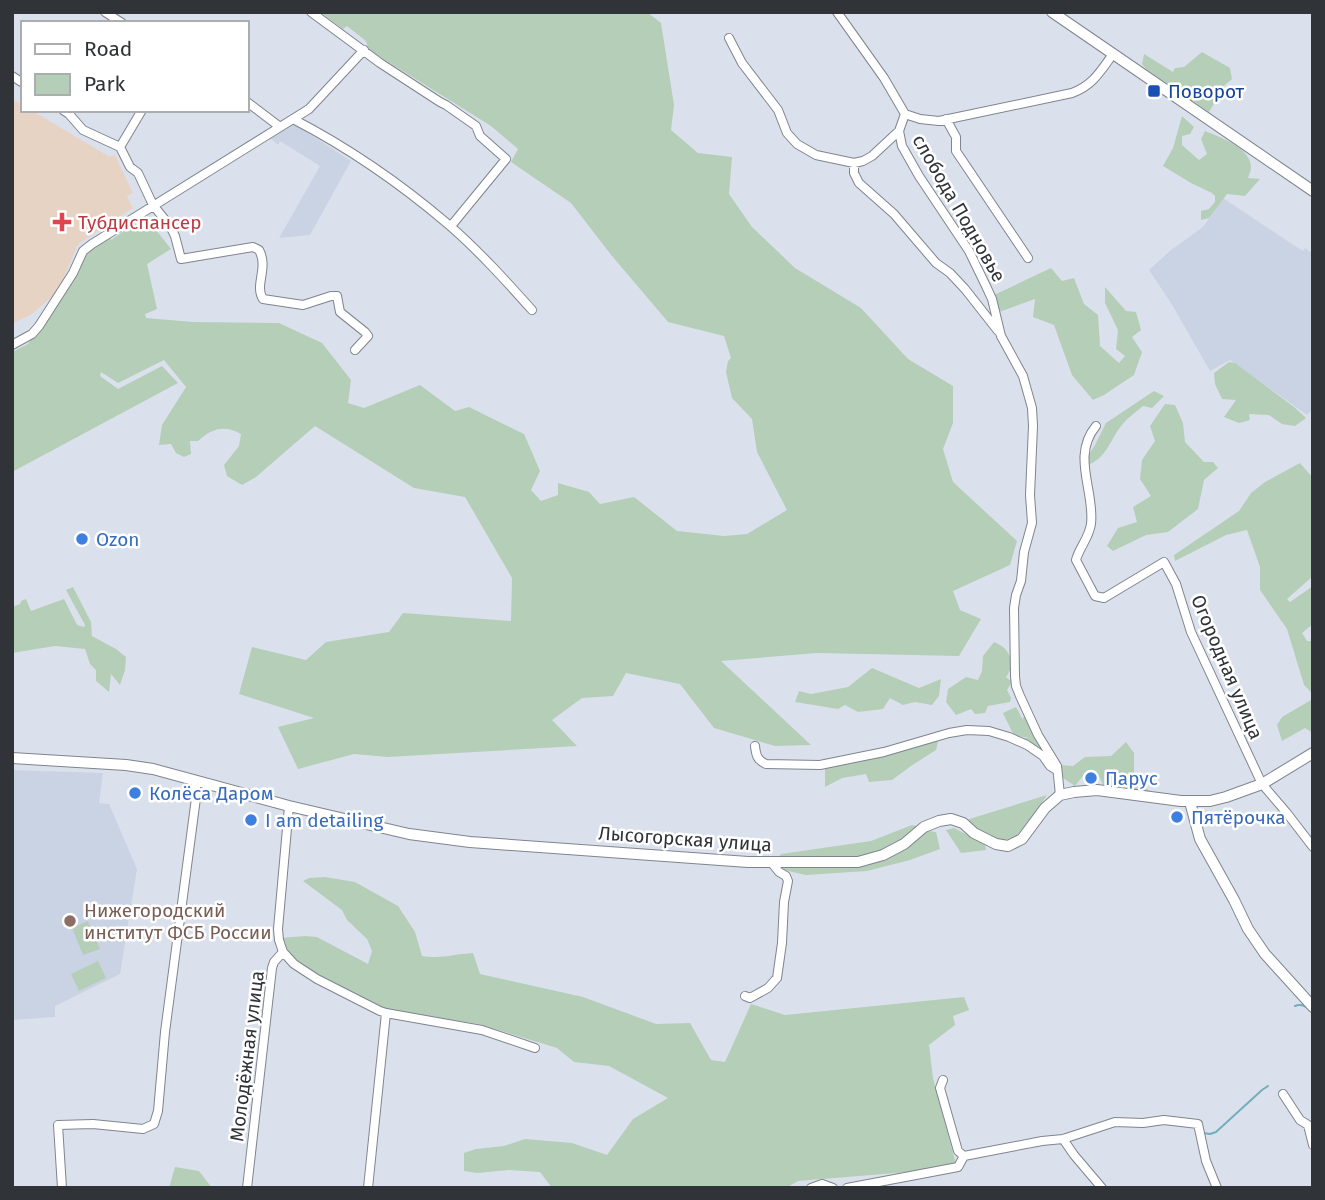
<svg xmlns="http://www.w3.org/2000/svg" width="1325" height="1200" font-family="'Fira Sans',sans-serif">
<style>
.built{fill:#cad3e4}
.medical{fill:#e7d3c4}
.green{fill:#b4ceb8}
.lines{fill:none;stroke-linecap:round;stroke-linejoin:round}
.stream{stroke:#73adbe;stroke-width:2}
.minor-casing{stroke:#7f848e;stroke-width:10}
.tertiary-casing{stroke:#7f848e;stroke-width:12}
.minor{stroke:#fff;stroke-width:8}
.tertiary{stroke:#fff;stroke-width:10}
.transit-dot{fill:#1a4fb4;stroke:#fff;stroke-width:2.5}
.health-dot{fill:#e0444e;stroke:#fff;stroke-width:2.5}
.shop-dot{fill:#3f7fe0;stroke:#fff;stroke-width:2.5}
.education-dot{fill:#8d6e63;stroke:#fff;stroke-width:2.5}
.labels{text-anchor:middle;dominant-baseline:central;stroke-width:5;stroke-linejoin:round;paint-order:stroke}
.transit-label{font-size:19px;fill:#164399;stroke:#fff;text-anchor:start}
.street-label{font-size:19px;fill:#303337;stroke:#fff}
.health-label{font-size:19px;fill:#be3a42;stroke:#fff;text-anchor:start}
.shop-label{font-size:19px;fill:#366cbe;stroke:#fff;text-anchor:start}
.education-label{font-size:19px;fill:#785e54;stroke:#fff;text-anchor:start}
</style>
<rect width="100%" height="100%" fill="#dbe1ec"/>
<path class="built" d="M293,123l58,38 -41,74 -31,3 41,-72 -40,-25 -2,4 -8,-7z
M1223,198l69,46 11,7 2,-3 8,6v155l-6,6 -77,-55 -20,11 -39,-68 -22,-33 22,-20 32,-23z
M12,770l91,3 -4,30 10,1 28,65 -17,105 -65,32v11l-43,3z"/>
<path class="medical" d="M12,99l11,6v5h8l79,47 5,-2 18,38 -6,3 6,12 -52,34 -4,4 -16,39 -4,7 -25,22 -20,10z"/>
<path class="green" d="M320,12h327l14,11 13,82 -3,25 27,23 34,4 -3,37 23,33 43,41 66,40 47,51 45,27v37l-10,26 10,33 64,59 -7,24 -57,26 7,19 21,9 -22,37 -142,-3 -96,8 90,84 -36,1 -61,-18 -34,-44 -54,-11 -13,23 -31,2 -30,22 25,26 -189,11 -34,-3 -56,15 -20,-42 36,-9 -75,-24 13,-47 54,13 20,-18 63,-10 14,-19 108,8 1,-43 -47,-81 -51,-9 -99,-62 -59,51 -14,8 -15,-9 -3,-11 15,-19 2,-12c-17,-10 -30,-5 -43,7h-8l1,13 -7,3 -8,-4 -5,-9 -12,1 3,-20 24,-38 -22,-27 -46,23 -17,-11 -1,4 18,13 44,-23 16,17 -166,89v-120l16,-8 59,-92 23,-16 1,4 34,-24 26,33 -24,15 10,45 -12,5 1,4 47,4 86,1 43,20 29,37 -3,23 16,5 56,-23 35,26 14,-4 55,27 16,37 -9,19 10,11 17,-6v-12l31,9 11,12 34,-7 43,34 47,5 23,-2 40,-24 -30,-58 -5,-33 -20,-21 -6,-26 2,-11 3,-3 -7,-22 -56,-14 -56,-66 -41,-53 -60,-41 7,-13 -27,-23 -122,-76 -3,-9 -19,-15 -4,3z
M1202,52l28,16 2,11 -21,18 4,5 -6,10 -63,-43 -4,-5 2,-10 29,18 2,-4 9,-1z
M1182,116l12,11 -4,7 -8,2v9l17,15 8,-6 -6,-15 4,-8c15,6 46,17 46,36 0,4 -2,8 -3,11l12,1 -15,17 -18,-2 -18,24 -8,2v-9l8,-2 6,-7v-6l-3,-3 -21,-10 -28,-17 10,-18z
M1051,268l11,13 12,-3 10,26 14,11 2,31 19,17 6,-7 -9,-7 2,-19 -13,-27v-16l21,24 10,1 5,18 -9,7 10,15 -8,23 -30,20 -11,5 -21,-25 -18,-50 -21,-8 2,-18 -36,13 -5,-17z
M1229,362l6,1 59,44 12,11 -11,8 -13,-2 -13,-9 -20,-1 1,6 -11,3 -15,-6 12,-17 -14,-1 -7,-15 -1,-11z
M1154,391l10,5 -12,12 -9,-2c-7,6 -16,12 -21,19 -12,14 -14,31 -32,39l-4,-5 9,-14 11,-22z
M1165,404l10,1 8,18 2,19 19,20h9l5,6 -14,12 -6,29 -30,23 -22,3 -33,16 -6,-5 11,-18 19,-6 -4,-15 18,-11 -11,-17 2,-19 13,-19 -5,-15z
M1300,463l13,15v98l-26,23 3,3 23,-16v38l-11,9 5,8h6l-2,10 2,1v81l-8,-5 -23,13 -5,-16 5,-8 29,-17v-8l-7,-7 -17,-56 -27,-39v-23l-13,-37 -21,5 -51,26 -1,-6 65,-44 12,-18 14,-11z
M73,587l18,35 1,14 24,13 10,8 -1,13 -5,15 -9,-11 -2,18 -13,-11v-11l-6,-6 -5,-15 -30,-3 -43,7v-46l8,-3 1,-3 5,-2 5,12 33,-12 13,26 7,2 1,-2 -19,-35z
M994,642c4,2 9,4 11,7 8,8 8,20 1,28l6,5 -5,8 4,8 -1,4 -22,4 -3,7 -10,1 -4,-5 -15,6 -10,-13 2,-13 18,-12 12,3 4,-9 1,-15z
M872,668l47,20 22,-9 -2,17 -7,9 -17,-3 -12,3 -13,-7 -7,11 -25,3 -13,-7 -7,4 -43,-7 4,-11 12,3 37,-7z
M1016,707l7,13v-3l4,1 4,8v6l4,1 21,34 -35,-29h9l-16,-2 -11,-23z
M939,738l-3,12 -25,16 -19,14 -23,2 -3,-8 -24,4 -17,9v-19l64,-15z
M1126,742l8,11v30l15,7 1,4 -44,-4 -10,-19 -10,1 -11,14 -12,-8 -3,-13 13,1 12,-9 26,-1z
M1047,795c-10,14 -24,43 -42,45 -14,1 -31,-13 -42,-19z
M912,825l8,2c-17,14 -42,29 -65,31 -26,3 -53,1 -79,2l5,-6 90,-13z
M954,828l31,16 1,6 -25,3 -15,-23z
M928,831l8,1 4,17 -30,11 -43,11 -61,4 -27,-6 2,-4 89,-3 34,-15z
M325,877l30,5 43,24 17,26 7,24c20,3 32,-2 51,-3l7,21 103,23 73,27 34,-1 21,37 14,2 26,-58 34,11 179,-18 5,13 -16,6 2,9 -26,20 4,33 24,90 -159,13 -12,7h-234l-12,-16 -31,-2 -32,3 -13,-2v-18l12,-4 28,-3 21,-7 47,4 35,12 26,-36 35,-21 -59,-32 -35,-4 -17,-14 -78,-24 -93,-14 -66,-33 -20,-15 -5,-2 -11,-10 -3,-12 24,-2 12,1 51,27 4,-13 -5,-12 -20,-19 -5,-10 -39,-29 6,-3z
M88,921l12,28 -17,6 -11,-27z
M98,961l8,17 -27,13 -8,-17z
M175,1167l24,4 13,17h-43z"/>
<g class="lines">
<path class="stream" d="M1295,1006c7,-3 12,1 18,6
M1203,1133l7,1 6,-2 46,-42 6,-4"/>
<g class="minor-casing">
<path id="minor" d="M105,12l17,11
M311,12l69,51 60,39 6,3 30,21 4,10 26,23 -55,67
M837,12l47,66 21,36 15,5 19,2 133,-28c21,-8 28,-21 41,-39
M729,38l13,25 36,47 9,23 10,11 19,11 38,8 9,-2 9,-5 27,-25
M12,76l11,7
M247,102l33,25
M63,110l6,4 14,16 37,17 10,20 8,6 15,32 17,21 5,10 6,23 72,-12 6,3c10,18 -5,35 4,49l40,6 28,-9h6l3,16 25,20 3,4 -13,14
M905,114l-6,17 3,15 17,30 50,75 17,35 6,13 9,37 22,40 9,32 1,18 -3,69 2,28 -8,29 -3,29 -5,14 -2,13 1,68 1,10 4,10 18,39 19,31 3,29
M293,119c56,29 108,65 156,106 30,26 57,56 83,85
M946,119l10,18v14l72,107
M120,147l22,-37
M854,163v10l5,10 35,31 42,49 14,10 15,16 33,42
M12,345l20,-11 7,-8 34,-53 10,-22 9,-7 217,-135 55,-59
M1096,426c-25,30 -1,65 -5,98 -2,14 -12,24 -15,36l19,36 9,2 60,-36 12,22 15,48 71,152 24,28 27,35
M755,746c1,9 2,14 11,18l54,1 64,-13 65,-19 18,-3 22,1 20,6 18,8 16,11 7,10 5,3
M289,806l-11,123 1,11 4,12 11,12 23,15 63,32 6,2 96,17 53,18
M745,996l5,2 18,-10 9,-10 5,-35 2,-41 4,-21 -2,-5 -7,-4 -8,-10
M943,1080l-3,8 18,63 6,5 78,-15 21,-2 52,-17 28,1 21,-3 34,4 8,37 11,27
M1283,1094l17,26 8,5 5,20
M1063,1139l11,16 28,33
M62,1188l-4,-63 35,-1 50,5 11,-5 4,-13 7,-79 31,-234v-17
M247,1188l25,-220 2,-6 9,-10
M368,1188l18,-175
M811,1188l11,-4 11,4
M847,1188l111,-21 6,-11"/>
</g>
<g class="tertiary-casing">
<path id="tertiary" d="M1052,12l261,179
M12,758l114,7 27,4 136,37 120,28 61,8 278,20h110l25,-7 21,-11 20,-17 15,-6 12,-2 12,4 11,10 22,11 12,2 14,-7 23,-31 15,-13 14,-3 23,-2 84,11h29l16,-4 36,-13 51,-31
M1190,802l10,37 34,61 14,29 17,25 48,53"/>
</g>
<use href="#minor" class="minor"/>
<use href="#tertiary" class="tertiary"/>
</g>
<rect class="transit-dot" x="1147" y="84" width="14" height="14" rx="3.5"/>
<path class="health-dot" d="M58.5 211.5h7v7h7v7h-7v7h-7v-7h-7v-7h7z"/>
<g class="shop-dot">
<circle cx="82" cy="539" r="7"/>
<circle cx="1091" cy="778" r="7"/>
<circle cx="135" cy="793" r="7"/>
<circle cx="1177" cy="817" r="7"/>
<circle cx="251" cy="820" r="7"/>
</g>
<circle class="education-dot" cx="70" cy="921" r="7"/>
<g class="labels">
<g class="transit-label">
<text x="1168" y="91">Поворот</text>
</g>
<g class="street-label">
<text transform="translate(959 208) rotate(60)">слобода Подновье</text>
<text transform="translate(1227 667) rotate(67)">Огородная улица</text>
<text transform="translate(685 839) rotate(4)">Лысогорская улица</text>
<text transform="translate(247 1056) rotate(-83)">Молодёжная улица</text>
</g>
<g class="health-label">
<text x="78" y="222">Тубдиспансер</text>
</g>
<g class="shop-label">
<text x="96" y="539">Ozon</text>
<text x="1105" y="778">Парус</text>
<text x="149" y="793">Колёса Даром</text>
<text x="1191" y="817">Пятёрочка</text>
<text x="265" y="820">I am detailing</text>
</g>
<g class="education-label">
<text x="84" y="910">Нижегородский<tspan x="84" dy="22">институт ФСБ России</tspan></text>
</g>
</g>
<rect width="1325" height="1200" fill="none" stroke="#303337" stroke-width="28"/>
<rect x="21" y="21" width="228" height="91" fill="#ffffff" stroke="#acadaf" stroke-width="2"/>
<rect x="35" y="44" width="35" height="10" fill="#ffffff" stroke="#acadaf" stroke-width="2"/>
<text x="84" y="56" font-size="21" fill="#303337">Road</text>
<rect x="35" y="74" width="35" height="21" fill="#b4ceb8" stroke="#acadaf" stroke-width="2"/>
<text x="84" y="91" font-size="21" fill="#303337">Park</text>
</svg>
